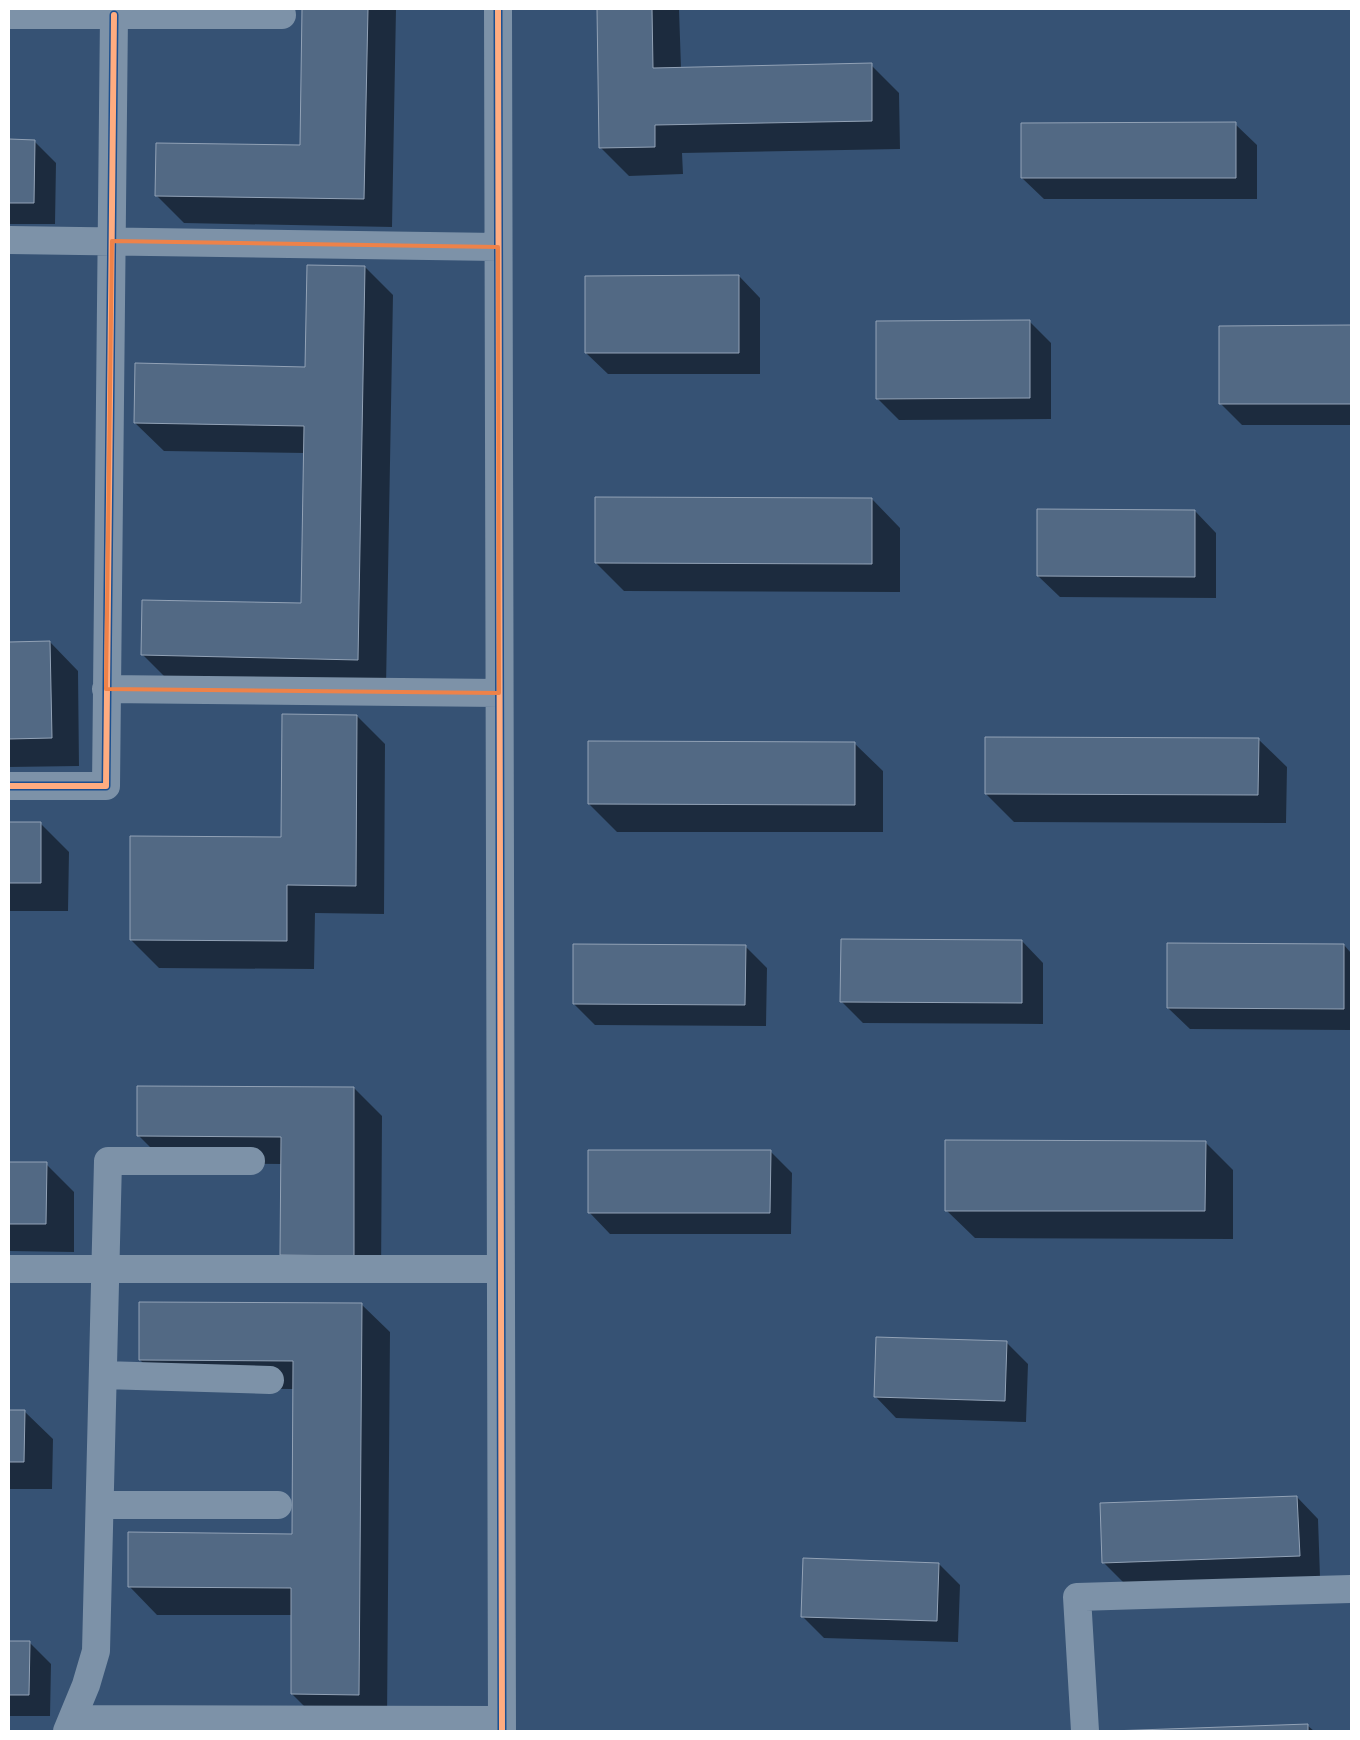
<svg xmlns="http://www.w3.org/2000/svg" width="1360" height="1740" font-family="'Archivo Narrow',sans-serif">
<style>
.shadow{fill:#0007}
.building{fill:#526984;stroke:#92a2b6}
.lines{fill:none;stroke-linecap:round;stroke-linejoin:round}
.minor{stroke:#7d92a8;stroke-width:28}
.cycleway-casing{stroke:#1b4f8f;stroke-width:9}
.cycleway{stroke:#ffac80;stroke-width:6}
.marked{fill:none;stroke:#ee8249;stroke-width:4;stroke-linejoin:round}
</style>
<rect width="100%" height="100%" fill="#365274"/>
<path class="shadow" d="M304,9h92l-4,218 -208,-4 -28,-28 145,-49z
M598,9h81l2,59 190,-3 28,28 1,56 -218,4 1,21 -54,2 -28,-28z
M1235,124l22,21v54h-213l-22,-21z
M9,141h25l22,22 -1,61h-46z
M365,267l28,28 -7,392 -215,-4 -28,-28 159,-50 3,-152 -141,-2 -29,-28 172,-55z
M739,276l21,22v76h-152l-22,-21z
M1029,321l22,22v76l-152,1 -22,-22z
M1220,327h131v98h-109l-22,-22z
M872,499l28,29v64l-276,-1 -28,-28z
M1195,511l21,22v65l-156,-1 -22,-21z
M50,642l28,29 1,95 -70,1v-124z
M357,716l28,28 -1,170 -69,-1 -1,56 -155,-1 -28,-28 151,-102z
M1258,739l29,28 -1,56 -272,-1 -28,-28z
M854,743l29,28v61h-266l-28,-28z
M9,823h31l29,29 -1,59h-59z
M1022,941l21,22v61l-180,-1 -21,-21z
M1344,945l7,8v77l-161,-1 -22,-21z
M745,946l22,22 -1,58 -171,-1 -21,-21z
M354,1088l28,28 -1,167h-72l-28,-28 1,-91 -116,-1 -28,-28z
M1205,1142l28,28v69l-258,-1 -29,-28z
M770,1151l22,22 -1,61h-181l-21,-22z
M9,1163l37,1 28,28v60l-65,-1z
M361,1304l29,28 -3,390h-67l-28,-28v-79h-135l-28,-29 164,-51 1,-146 -126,-1 -28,-28z
M1006,1342l22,22 -2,58 -130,-4 -21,-22z
M9,1411h15l29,28 -1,50h-43z
M1297,1497l21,22 2,58 -195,7 -22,-22z
M939,1564l21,21 -2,57 -134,-4 -21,-21z
M9,1642h20l22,22 -1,52h-41z
M1307,1725l7,6h-186z"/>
<path class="building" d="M302,9h66l-4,190 -209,-3 1,-53 144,2z
M597,9h55l1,59 219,-5v58l-217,4v22l-56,1z
M1236,122v56h-215v-55z
M9,139l26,1 -1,63h-25z
M307,265l58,1 -7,394 -217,-5 1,-55 159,3 3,-177 -170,-3 1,-60 170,4z
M739,275v78h-154v-77z
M1030,320v78l-154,1v-78z
M1351,325v79h-132v-78z
M595,497l277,1v66l-277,-1z
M1037,509l158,1v67l-158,-1z
M50,641l2,97 -43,1v-97z
M282,714l75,1 -1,171 -69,-1v56l-157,-1v-104l151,1z
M985,737l274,1 -1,57 -273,-1z
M588,741l267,1v63l-267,-1z
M9,822h32v61h-32z
M841,939l181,1v63l-182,-1z
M1167,943l177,1v65l-177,-1z
M573,944l173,1 -1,60 -172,-1z
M137,1086l217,1v169l-74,-1 1,-118 -144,-1z
M945,1140l261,1 -1,70h-260z
M588,1150h183l-1,63h-182z
M9,1162h38l-1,62h-37z
M139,1302l223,1 -3,392 -68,-1v-106l-163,-1v-55l164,2 1,-173 -154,-1z
M876,1337l131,4 -2,60 -131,-4z
M9,1410h16l-1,52h-15z
M1297,1496l3,60 -198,7 -2,-60z
M803,1558l136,5 -2,58 -136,-4z
M9,1641h21l-1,54h-20z
M1308,1724v7h-198z"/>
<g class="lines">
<path class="minor" d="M498,9l4,1722
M9,15h273
M9,240l489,7
M106,689l393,4
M9,786h97l8,-771
M9,1269h491
M103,1375l167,5
M100,1505h178
M73,1719l429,1
M67,1731l19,-46 10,-34 12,-490h143
M1085,1731l-8,-134 274,-8"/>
<g class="cycleway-casing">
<path id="cycleway" d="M498,9l4,1722
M9,786h97l8,-771"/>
</g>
<use href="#cycleway" class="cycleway"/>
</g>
<path class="marked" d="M112,241l386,6 1,446 -393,-4z"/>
<rect width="1360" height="1740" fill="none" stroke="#ffffff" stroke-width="20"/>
</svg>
